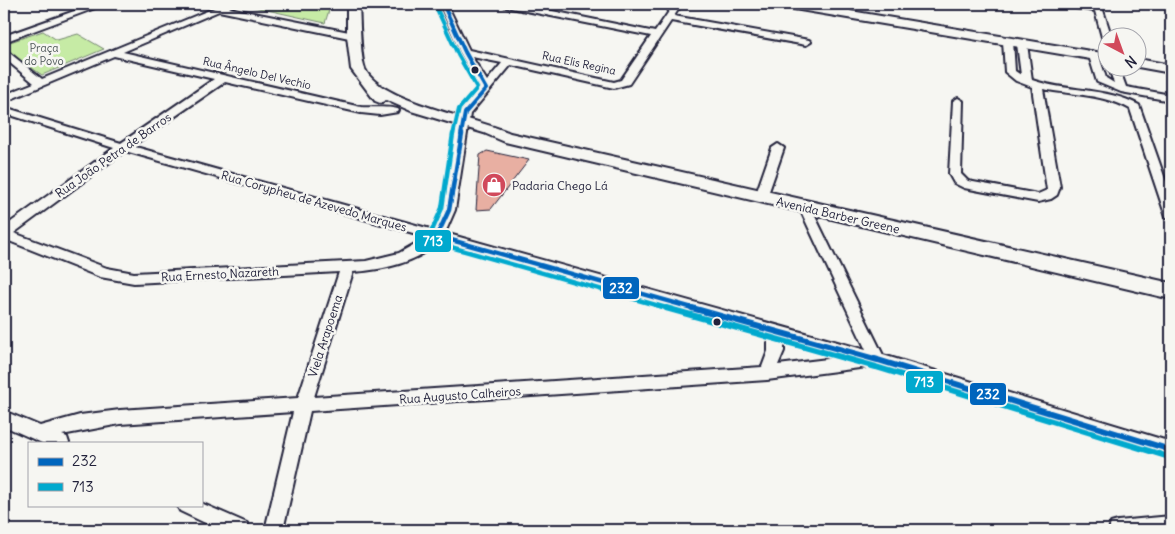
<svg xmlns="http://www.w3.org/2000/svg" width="1175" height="534" font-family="Delius,sans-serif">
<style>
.green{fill:#c6eba5;stroke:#748670}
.building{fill:#e8afa2;stroke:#22223b}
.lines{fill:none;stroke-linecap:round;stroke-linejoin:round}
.street-casing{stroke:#22223b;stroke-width:4}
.secondary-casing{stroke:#22223b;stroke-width:4}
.street{fill:#f6f6f2;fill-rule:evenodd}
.secondary{fill:#f6f6f2;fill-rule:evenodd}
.bus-1-far2-casing{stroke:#f6f6f2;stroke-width:6}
.bus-1-far1-casing{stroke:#f6f6f2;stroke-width:8}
.bus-1-casing{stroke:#f6f6f2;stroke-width:10}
.bus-2-far2-casing{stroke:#f6f6f2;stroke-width:6}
.bus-2-far1-casing{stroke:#f6f6f2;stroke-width:8}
.bus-2-casing{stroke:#f6f6f2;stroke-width:10}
.bus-1-far2{stroke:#0065bd;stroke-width:4}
.bus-1-far1{stroke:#0065bd;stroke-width:4.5}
.bus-1{stroke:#0065bd;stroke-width:6}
.bus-2-far2{stroke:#00a9ce;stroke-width:4}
.bus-2-far1{stroke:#00a9ce;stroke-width:4.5}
.bus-2{stroke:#00a9ce;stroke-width:6}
.bus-dot{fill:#22223b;stroke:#f6f6f2;stroke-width:2}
.labels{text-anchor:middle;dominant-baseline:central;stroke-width:5;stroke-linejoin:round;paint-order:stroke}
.far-park-label{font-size:11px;fill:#4b5456;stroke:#f6f6f2}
.far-street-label{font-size:11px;fill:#22223b;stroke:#f6f6f2}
.street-label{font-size:12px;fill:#22223b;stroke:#f6f6f2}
.poi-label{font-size:12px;fill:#22223b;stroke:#f6f6f2;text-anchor:start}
.line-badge{stroke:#f6f6f2;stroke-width:2}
.badge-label{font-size:14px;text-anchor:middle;font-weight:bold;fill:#fff}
</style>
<rect width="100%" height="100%" fill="#f6f6f2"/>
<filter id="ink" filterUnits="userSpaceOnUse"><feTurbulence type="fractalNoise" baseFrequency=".02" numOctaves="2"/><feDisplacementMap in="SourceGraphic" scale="10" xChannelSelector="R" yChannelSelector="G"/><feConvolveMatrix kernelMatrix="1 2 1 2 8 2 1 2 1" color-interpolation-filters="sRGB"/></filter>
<g filter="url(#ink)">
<path class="green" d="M249,4h80v6l-4,13 -80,-18z
M43,31l14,9 21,-6 26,15 -62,26 -38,-26v-5z"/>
<path class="building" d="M487,151l42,9 -38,49 -15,1 4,-55z"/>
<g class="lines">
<g class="street-casing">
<path id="street" d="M94,4h12l-102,38v-6z
M224,4h12l-7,4 125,25 5,3 -5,3 -135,-28 -96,41 238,55c9,1 34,-1 38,3l-1,2 -18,3 -19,-2 -136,-31 -93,64 302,84 9,-20 14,-88 4,-11 19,-23 -20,-36 -21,-48h8l22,46 145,32 7,-2 30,-44 -145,-29 -4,-3h16l137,28 19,-28h8l-8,12 135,24 2,2 -5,3 -135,-24 -42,63 -15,4 -103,-23 -41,49 -15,96 -10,23 421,117 -67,-143 2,-3h8l74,151 288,87v16l-296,-92 -108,14 -457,31 -27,119h-18l28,-118 -173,12 -58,11 5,2 2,6h-27l-38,-17v-15l36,15 40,-11 40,-5 178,-12 41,-126 -205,11 -34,-6 -96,-38v-12l110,-79 -110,-35v-6l117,36 93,-64 -100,-23 -110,46v-7l30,-12 -30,-25v-8l3,1 35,28zM472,57l30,6 -15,18zM125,151l302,86 -28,16 -33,8 -232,12 -27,-5 -93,-35zM439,241l329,94v16l-6,16 -448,30 39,-125c29,-2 65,-9 86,-31zM784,340l60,17 -66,8 6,-14z
M844,4h8l-3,11 -3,1 -4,-3z
M1065,4l28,1v-1h8l11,34h-4v6l-5,-3 -8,-30 -26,-4z
M1008,38l5,3 2,30 6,4 -4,-31 5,-3 5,3 5,36c34,12 73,7 107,25l32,91v22l-5,-1 -36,-108c-26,-15 -58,-14 -87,-20l17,98 -3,8 -6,4 -13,3 -74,-14 -10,-5 -5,-9 4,-73 5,-3 5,3 -2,73 7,7 70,13 9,-4 -15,-103 -16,-6 -11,-9 -2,-31z
M1094,53l5,3 7,22 8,5 -5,-15h10l7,19 45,8v6l-50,-9 -24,-10 -8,-26z
M778,144l6,4 -17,49 -6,4 -4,-1 -2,-3 17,-49z
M201,503l46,20 2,7h-29l-40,-19 -3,-6h24z
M1171,516v14h-62l2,-7 7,-2z"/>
</g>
<g class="secondary-casing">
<path id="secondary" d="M347,4h12c1,15 1,53 6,65 15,33 112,49 145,64l661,150v16l-666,-157 -21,-9 -73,-22 -25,-11 -6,3 -5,-2 -24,-32 -4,-33z
M782,4h27l299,50v8l-320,-54 -4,-1z
M1138,59l33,6v8l-33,-6z"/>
</g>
<use href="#street" class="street"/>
<use href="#secondary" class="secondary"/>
<g class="bus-1-far2-casing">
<path id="bus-1-far2" d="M443,4l22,48 21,37
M461,135l4,-22 21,-24"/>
</g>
<g class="bus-1-far1-casing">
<path id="bus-1-far1" d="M437,236l259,73
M437,236l12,-26 13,-76"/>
</g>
<g class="bus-1-casing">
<path id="bus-1" d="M692,308l186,52 293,90"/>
</g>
<g class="bus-2-far2-casing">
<path id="bus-2-far2" d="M436,7l22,48 19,33 -18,21 -6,26"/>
</g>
<g class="bus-2-far1-casing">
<path id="bus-2-far1" d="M453,134l-11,74 -12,27 3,7 237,67"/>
</g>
<g class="bus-2-casing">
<path id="bus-2" d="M666,308l210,59 293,90"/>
</g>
<use href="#bus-1-far2" class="bus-1-far2"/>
<use href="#bus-1-far1" class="bus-1-far1"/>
<use href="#bus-1" class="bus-1"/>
<use href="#bus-2-far2" class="bus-2-far2"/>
<use href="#bus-2-far1" class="bus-2-far1"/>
<use href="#bus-2" class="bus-2"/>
</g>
</g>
<defs>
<g id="shop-disc" transform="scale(1.25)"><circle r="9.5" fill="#d1495b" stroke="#f6f6f2"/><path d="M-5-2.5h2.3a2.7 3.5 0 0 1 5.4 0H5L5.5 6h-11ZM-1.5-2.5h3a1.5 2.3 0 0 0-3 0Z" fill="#fff"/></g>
</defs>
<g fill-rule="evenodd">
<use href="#shop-disc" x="494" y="185"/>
</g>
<g class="bus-dot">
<circle cx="475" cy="70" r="4.5"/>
<circle cx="717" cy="322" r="4.5"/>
</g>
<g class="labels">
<g class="far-park-label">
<text x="44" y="48">Praça<tspan x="44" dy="13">do Povo</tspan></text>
</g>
<g class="far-street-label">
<text transform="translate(579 63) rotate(12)">Rua Elis Regina</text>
<text transform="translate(257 73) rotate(13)">Rua Ângelo Del Vechio</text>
</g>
<g class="street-label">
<text transform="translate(113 155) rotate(-35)">Rua João Petra de Barros</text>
<text transform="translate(314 201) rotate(16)">Rua Corypheu de Azevedo Marques</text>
<text transform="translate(838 215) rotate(13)">Avenida Barber Greene</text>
<text transform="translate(220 274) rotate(-3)">Rua Ernesto Nazareth</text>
<text transform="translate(325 336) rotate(-72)">Viela Arapoema</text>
<text transform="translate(460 395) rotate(-4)">Rua Augusto Calheiros</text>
</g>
<g class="poi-label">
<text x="512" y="185">Padaria Chego Lá</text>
</g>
</g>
<g class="line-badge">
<rect x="414" y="229" width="38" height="24" rx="5" fill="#00a9ce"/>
<rect x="602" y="276" width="38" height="24" rx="5" fill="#0065bd"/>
<rect x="905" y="370" width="39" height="24" rx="5" fill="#00a9ce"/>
<rect x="969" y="382" width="38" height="24" rx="5" fill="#0065bd"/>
</g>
<g class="badge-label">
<text x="433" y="246">713</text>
<text x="621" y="293">232</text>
<text x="924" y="387">713</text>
<text x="988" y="399">232</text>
</g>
<rect width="1175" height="534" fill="none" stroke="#f6f6f2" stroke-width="20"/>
<rect x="10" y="10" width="1155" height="514" fill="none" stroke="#22223b" stroke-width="2" filter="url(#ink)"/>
<rect x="28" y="442" width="175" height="65" fill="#f6f6f2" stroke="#a1a1a9"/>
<rect x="38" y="458" width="25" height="8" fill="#0065bd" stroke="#a1a1a9"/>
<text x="72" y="466" font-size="15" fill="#22223b">232</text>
<rect x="38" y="483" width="25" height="8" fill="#00a9ce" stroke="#a1a1a9"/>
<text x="72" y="492" font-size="15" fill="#22223b">713</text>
<g transform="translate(1122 52) rotate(139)"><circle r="24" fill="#f6f6f2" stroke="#a1a1a9"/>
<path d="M0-4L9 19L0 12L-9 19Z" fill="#d1495b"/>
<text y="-8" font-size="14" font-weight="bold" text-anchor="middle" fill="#22223b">N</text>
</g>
</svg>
